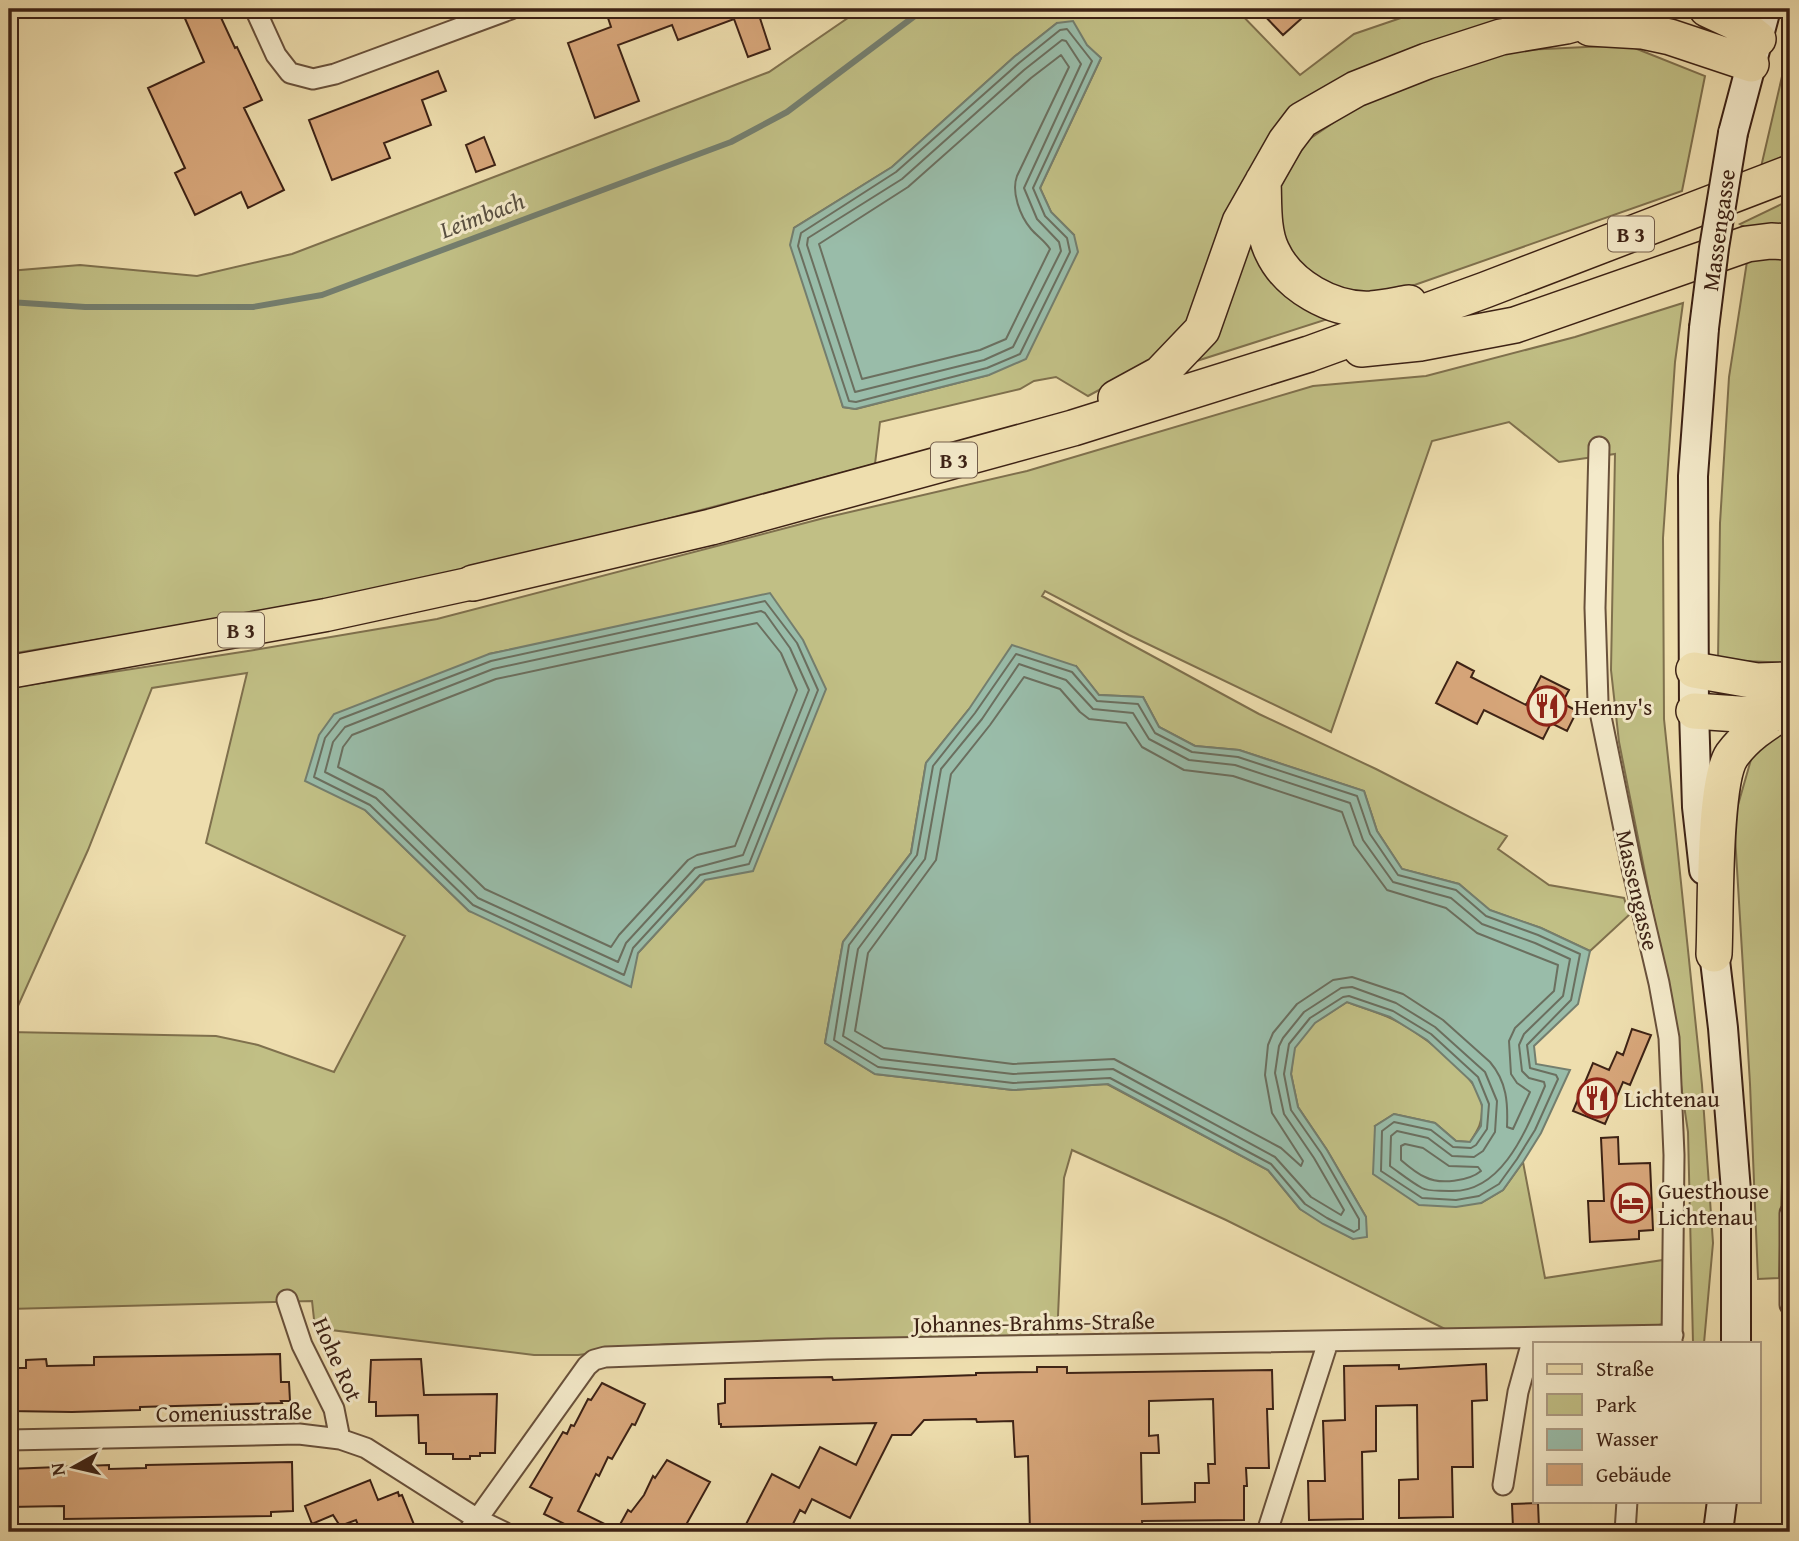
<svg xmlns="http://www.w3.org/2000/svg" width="1799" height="1541" font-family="'Gentium Book Plus',serif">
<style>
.green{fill:#c1bf85;stroke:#7f704d;stroke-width:2;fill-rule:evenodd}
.water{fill:#99bca9;stroke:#747e6e;stroke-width:2}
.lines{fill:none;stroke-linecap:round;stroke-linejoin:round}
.shore{stroke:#6b6f5f;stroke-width:2}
.stream{stroke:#747e6e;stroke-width:6}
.building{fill:#d8a77b;stroke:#3d2215;stroke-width:2;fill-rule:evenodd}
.street-casing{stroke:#69513b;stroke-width:23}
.secondary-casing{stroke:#3d2215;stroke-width:32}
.primary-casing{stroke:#3d2215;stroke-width:35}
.highway-casing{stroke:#3d2215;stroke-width:38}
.street{stroke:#f4eaca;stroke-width:19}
.secondary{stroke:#f4eaca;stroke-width:28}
.primary{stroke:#eedeae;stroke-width:32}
.highway{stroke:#eedeae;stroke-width:35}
.secondary-bridge-casing{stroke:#3d2215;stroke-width:32;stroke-linecap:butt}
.secondary-bridge{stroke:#f4eaca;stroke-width:28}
.labels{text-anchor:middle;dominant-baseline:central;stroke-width:6;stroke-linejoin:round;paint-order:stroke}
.shield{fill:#f4eaca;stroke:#745e4b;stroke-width:2}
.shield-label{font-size:21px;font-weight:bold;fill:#3d2215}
.street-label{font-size:23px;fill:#3d2215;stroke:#f4eaca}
.poi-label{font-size:23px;fill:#3d2215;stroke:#f4eaca;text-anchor:start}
.water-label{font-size:24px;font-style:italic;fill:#595041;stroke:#f4eaca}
</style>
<rect width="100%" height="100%" fill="#eedeae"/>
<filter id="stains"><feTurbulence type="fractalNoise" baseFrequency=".00286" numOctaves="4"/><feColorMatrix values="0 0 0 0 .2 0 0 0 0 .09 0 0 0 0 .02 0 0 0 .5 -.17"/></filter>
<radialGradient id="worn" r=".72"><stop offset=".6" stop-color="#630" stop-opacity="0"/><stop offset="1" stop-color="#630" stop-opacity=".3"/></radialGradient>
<path class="green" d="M861,9h375l64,66 54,-41 73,-25h141l-236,81 -136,233 -43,38 -65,35 -32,-19 -22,4 -14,8 -140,33 -5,42 -45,12 -307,81 -248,54 -266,43v-383l71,-6 117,11 95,-22 477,-182zM1057,23l44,35 -61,130 11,24 23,23 -85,140 -133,34 -13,-2 -49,-179 98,-61 122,-110z
M1790,42v113l-29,12z
M1627,45l78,31 -23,115 -276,97 -38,8 -35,-6 -46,-38 -11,-27 4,-40 28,-45 66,-45 131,-44z
M1790,200v32h-36l-14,-8z
M1252,215l82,102 -150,48z
M1748,255l42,1v407l-72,-3 2,-137 9,-146z
M1683,303l-8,59 -12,176 1,181 38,366 11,158 -9,100h-11l-5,-211 -25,-168 -44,-222 -8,-72 4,-216 -56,8 -50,-40 -77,19 -101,291 -202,-97 -84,-44 -3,5 217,118 117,55 131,67 -9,13 51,36 75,13 5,17 -39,36 -49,-23 -52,-18 -30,-26 -57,-15 -25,-38 -13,-40 -125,-41 -44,-4 -36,-19 -16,-30 -44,-2 -23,-29 -107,43 -43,54 -15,90 -68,89 -18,101 50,31 138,16 94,-6 161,86 32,39 53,30 13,-22 -39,-67 -29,-43 -7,-33 3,-26 20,-25 33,-21c13,5 27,9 41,15 27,11 93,59 94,90 1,15 -4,23 -12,35l-14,-1 -21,-18 -41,-9 -19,12 106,77 22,-13 20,-28 22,116 118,-18 1,64 -17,3 -194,6 -227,-113 -154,-70 -8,28 -7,161 -390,5 -89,11h-44l-219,-27 -3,-27 -303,8v-277l207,4 42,9 76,27 71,-136 -199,-93 41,-170 -95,15 -64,162 -79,176v-338l239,-37 189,-32 387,-101 203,-47 286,-85 113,-10 149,-39zM596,633l109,247 -67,73 -169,-42 -104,-101 124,-156z
M1790,724v201l-11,353 -21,1 -8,-195 -16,-265 18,-63z"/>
<path class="water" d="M1073,21l14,24 14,13 -61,130 11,24 23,23 4,17 -52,107 -37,16 -134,34 -12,-2 -53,-162 4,-17 98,-61 122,-110 43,-34z
M770,593l33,47 23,49 -73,182 -48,9 -67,73 -7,34 -162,-76 -104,-101 -60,-29 14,-46 15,-21 155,-60z
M1012,645l64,21 23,29 44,2 16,30 36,19 44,4 125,41 13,40 25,38 57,15 31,26 51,18 49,23 -12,53 -44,42 2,18 34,6 -29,63 -18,29 -20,28 -22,13 -25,4 -37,-2 -46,-31 2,-48 19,-12 41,9 21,18 14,1 11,-16 1,-21 -10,-23 -45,-42 -37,-23 -43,-15 -32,21 -20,25 -4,26 7,33 29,43 39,67 1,20 -14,2 -30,-15 -23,-15 -32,-39 -160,-86 -95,6 -138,-16 -50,-31 18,-101 68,-89 15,-90 43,-54z"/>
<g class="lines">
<path class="shore" d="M1067,29l25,32 -59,127 12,28 22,22 3,14 -50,102 -33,14 -131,34 -7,-1 -51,-155 3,-13 95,-61 123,-109 41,-33z
M1062,40l4,1 15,23 -57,124 13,31 22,23 2,9 -48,96 -29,13 -129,32 -48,-147 1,-7 94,-59 122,-109z
M1061,55l8,12 -52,109c-6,16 3,40 14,53 6,7 14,12 19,20l-44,90 -26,11 -118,29 -43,-135 89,-57 123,-109z
M765,601l32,42 21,47 -69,174 -49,11 -67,73 -9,27 -151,-70 -103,-100 -56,-28 11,-39 15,-19 151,-58z
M761,611l4,2 25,35 19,42 -66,165 -48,13 -69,75 -8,19 -140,-64 -102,-100 -51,-26 8,-30 12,-15 148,-58z
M757,623l24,30 16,37 -62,156 -38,9 -9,5 -69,75 -8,12 -126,-58 -102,-99 -45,-23 5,-20 9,-12 144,-56z
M1016,654l56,18 25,29 41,3 17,29 37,19 46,5 119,39 13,38 28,41 58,15 30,26 52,19 42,19 -9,46 -44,45 3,23 26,7 2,4 -23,51 -18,29 -18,25 -20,12 -23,4 -34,-2 -41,-27 1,-40 12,-9 37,8 22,17 18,1 5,-3 11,-16 2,-25 -11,-27 -47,-43 -38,-23 -44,-15 -6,1 -33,21 -21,26 -5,30 7,36 30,43 38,66v10l-5,3 -27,-14 -22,-14 -34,-40 -161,-86 -97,5 -135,-16 -44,-27 15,-95 68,-90 16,-89 42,-53z
M1019,664l47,16 27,29 40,4 16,26 40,21 46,5 115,38 13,37 30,42 58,16 31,26 53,19 35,16 -7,37 -39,38 -5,11 3,26 7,7 15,4 1,4c-18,42 -42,108 -96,105 -9,-1 -20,1 -27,-3 -11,-6 -22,-15 -32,-22l1,-30 6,-5 31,7 24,18 22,1 9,-6 12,-19 2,-31 -12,-29 -50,-45 -39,-24 -44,-16 -11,1 -37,24 -21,26 -4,8 -4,27 9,41 30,44 30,52 -3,5 -30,-18 -36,-40 -162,-88 -100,5 -132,-15 -38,-23 15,-87 67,-90 16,-90 41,-50z
M1024,677l36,12 20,23 9,7 37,4 16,24 42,23 49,6 109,36 12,33 33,45 59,18 31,25 81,32 -4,26 -39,37 -6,13 2,33 6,9 13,9 -17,37 -6,-2c1,-24 0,-45 -17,-65l-47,-42 -40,-26 -51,-17 -19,3 -36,24 -24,29 -5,12 -3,30 7,38 31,48 -2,5 -20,-18 -167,-89 -101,5 -129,-16 -29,-17 13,-78 68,-93 15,-86 39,-49z
M1405,1144l18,4 26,18 29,1 3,4c-12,10 -41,14 -56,6 -9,-4 -17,-11 -24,-17v-14z"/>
<path class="stream" d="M9,302l76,5h168l69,-12 409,-153 56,-30 137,-103"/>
</g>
<path class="building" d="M194,9h23l18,39 2,-1 25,53 -18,8 40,82 -36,18 -7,-16 -46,23 -20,-42 10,-5 -37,-80 56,-26 -21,-48z
M605,9h152l13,40 -22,8 -14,-38 -56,21 -6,-15 -54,20 21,56 -44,17 -27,-75 43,-16z
M1258,9h54l-29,26z
M438,71l8,20 -24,9 9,25 -47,18 6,15 -58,22 -23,-60z
M484,137l11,28 -19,7 -10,-27z
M1457,662l17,9 -3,6 55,28 15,-29 28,14 -7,13 15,8 -10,20 -16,-8 -8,16 -59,-29 -7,14 -41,-21z
M1632,1029l19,6 -21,50 -7,-3 -18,42 -32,-13 20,-48 16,7 8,-18 6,3z
M1618,1137l1,27 31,-1 3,67 -14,1v8l-49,3 -2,-41h16l-3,-63z
M280,1354l1,28h8l1,19h-9l1,2 -142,4v3l-68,2 -63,-1v-43h17v-8l20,-1 1,7 47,-1v-8z
M421,1359l3,36 73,-1 -2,59h-15v3h-10v3h-17v-5h-27v-11h-7l-1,-28 -42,1v-14h-7l2,-42z
M1486,1364l1,36 -15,1 1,66h-21l1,50 -54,1v-38l19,-1 -1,-74 -41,1v45l-14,1 1,67 -54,1 -1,-39h17l-2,-60 22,-1 -1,-54 55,-1v4z
M1037,1367h30v6l205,-3 1,39h-6l2,59h-23l1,18h-3v34l-102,1 1,11h-113l-2,-76 -13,1 -2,-36 -36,1 -1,-3 -52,1 -13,15h-19l-42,83 -38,-19 -7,14 -5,-3 -11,22h-47l30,-58 27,14 21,-41 36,18 20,-42 -155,4v-3h-2l-1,-20 7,-1v-24l107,-2 1,3 143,-5v-2l61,-1zM1213,1399l2,65h-7l1,19h-14v19l-53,2 -1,-51h18l-1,-18 -9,1v-35z
M602,1383l43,21 -10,21 -3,-1 -20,35 -4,-2 -9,19 -3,-2 -18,37 39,19 11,-20 3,2 13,-17 9,-19 2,2 12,-18 43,22 -28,50h-101l-37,-18 8,-16 -22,-11 33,-55 4,2 4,-9 3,1 14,-27 3,1z
M292,1462l1,49 -22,1v4l-207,3v-13l-55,1v-38l100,-4v4l37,-1v-3z
M370,1480l8,20 20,-8 1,4 3,-1 15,37h-56l-5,-12 -16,6 -7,-11 -21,9 -7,-18z
M1538,1503l1,25h-26l-1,-24z"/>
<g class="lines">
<g class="street-casing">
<path id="street" d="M255,9l21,46 14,18 23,6 22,-5 176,-65
M1599,447l-4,161 3,94 34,166 27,115 10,55 5,117 -2,188
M1790,1213v92
M287,1300l15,45 32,64 6,30
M9,1440l290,-6 41,5 26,9 113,72 25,12
M1503,1485l15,-93 15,-54
M468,1532l119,-166 7,-6 11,-3 222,-8 846,-14
M1267,1532l61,-190
M1625,1532l2,-31"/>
</g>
<g class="secondary-casing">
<path id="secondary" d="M1733,133l33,-124
M1704,328l-11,148 1,235 3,96 7,63
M1712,935l11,93 13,163v152
M1718,1532l4,-31"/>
</g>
<g class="primary-casing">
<path id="primary" d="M9,672l317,-57 147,-32"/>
</g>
<g class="highway-casing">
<path id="highway" d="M1707,9l32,15 19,15
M1590,28l52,3 28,6 81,27
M1263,181c1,21 -1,50 9,70 16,35 61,60 99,58 13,-1 26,-4 38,-6
M1361,349l59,-6 95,-18 232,-81 24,-3 19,1
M1116,398l44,-24 42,-44 38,-108 46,-81 16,-21 54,-31 71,-28 74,-24 65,-11 62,-17
M473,583l238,-56 362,-99 236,-74 176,-64 305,-117
M1694,670l63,11 33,-1
M1694,711l59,4 28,-2
M1714,954c2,-40 -1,-172 18,-199 14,-19 31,-30 50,-42"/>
</g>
<use href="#street" class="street"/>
<use href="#secondary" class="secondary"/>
<use href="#primary" class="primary"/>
<use href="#highway" class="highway"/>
<g class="secondary-bridge-casing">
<path id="secondary-bridge" d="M1704,328l10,-80 19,-115"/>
</g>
<use href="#secondary-bridge" class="secondary-bridge"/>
</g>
<defs>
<g id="restaurant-ring" transform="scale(2.0125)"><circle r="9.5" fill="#f4eaca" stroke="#8f2418" stroke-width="1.5"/><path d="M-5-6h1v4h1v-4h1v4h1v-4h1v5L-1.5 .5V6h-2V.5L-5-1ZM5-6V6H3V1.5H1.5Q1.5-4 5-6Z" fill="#8f2418"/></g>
<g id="hotel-ring" transform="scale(2.0125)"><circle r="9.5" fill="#f4eaca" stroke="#8f2418" stroke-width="1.5"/><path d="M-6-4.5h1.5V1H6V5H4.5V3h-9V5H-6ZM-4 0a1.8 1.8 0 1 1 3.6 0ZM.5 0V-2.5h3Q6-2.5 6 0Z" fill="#8f2418"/></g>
</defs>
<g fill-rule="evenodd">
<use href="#restaurant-ring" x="1547" y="706"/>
<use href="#restaurant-ring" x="1597" y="1098"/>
<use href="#hotel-ring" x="1631" y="1203"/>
</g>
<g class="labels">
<g class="shield">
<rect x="1608" y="216.5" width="46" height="35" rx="5"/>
<rect x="931" y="442.5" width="46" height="35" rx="5"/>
<rect x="218" y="612.5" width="46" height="35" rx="5"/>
</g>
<g class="shield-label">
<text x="1631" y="234">B 3</text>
<text x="954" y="460">B 3</text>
<text x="241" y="630">B 3</text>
</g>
<g class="street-label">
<text transform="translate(1718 230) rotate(-82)">Massengasse</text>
<text transform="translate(1638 890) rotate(77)">Massengasse</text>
<text transform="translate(1034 1322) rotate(-1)">Johannes-Brahms-Straße</text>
<text transform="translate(338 1359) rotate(66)">Hohe Rot</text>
<text transform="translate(234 1412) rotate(-1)">Comeniusstraße</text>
</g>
<g class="poi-label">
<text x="1574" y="706">Henny's</text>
<text x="1624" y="1098">Lichtenau</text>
<text x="1658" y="1190">Guesthouse<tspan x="1658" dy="26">Lichtenau</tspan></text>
</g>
<g class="water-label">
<text transform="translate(482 215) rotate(-21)">Leimbach</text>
</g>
</g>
<rect width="1799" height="1541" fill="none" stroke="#eedeae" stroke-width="35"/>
<rect x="10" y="10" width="1778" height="1520" fill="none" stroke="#3d2215" stroke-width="3.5"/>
<rect x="18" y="18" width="1764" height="1506" fill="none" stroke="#3d2215" stroke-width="2"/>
<rect x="1533" y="1342" width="228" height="161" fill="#f4eaca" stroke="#ab9a82" stroke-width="2"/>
<rect x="1547" y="1364" width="35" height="10" fill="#eedeae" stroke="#ab9a82" stroke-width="2"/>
<text x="1596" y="1376" font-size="21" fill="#3d2215">Straße</text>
<rect x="1547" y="1394" width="35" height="21" fill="#c1bf85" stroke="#ab9a82" stroke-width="2"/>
<text x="1596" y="1412" font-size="21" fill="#3d2215">Park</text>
<rect x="1547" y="1429" width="35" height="21" fill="#99bca9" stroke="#ab9a82" stroke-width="2"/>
<text x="1596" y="1446" font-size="21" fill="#3d2215">Wasser</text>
<rect x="1547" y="1464" width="35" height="21" fill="#d8a77b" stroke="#ab9a82" stroke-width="2"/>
<text x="1596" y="1482" font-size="21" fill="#3d2215">Gebäude</text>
<g transform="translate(74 1467) rotate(262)" stroke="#f4eaca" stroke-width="5" paint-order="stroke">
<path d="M0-5L12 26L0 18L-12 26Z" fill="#3d2215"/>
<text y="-10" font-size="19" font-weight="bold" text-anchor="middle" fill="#3d2215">N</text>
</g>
<rect width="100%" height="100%" filter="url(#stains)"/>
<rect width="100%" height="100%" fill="url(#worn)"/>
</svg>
